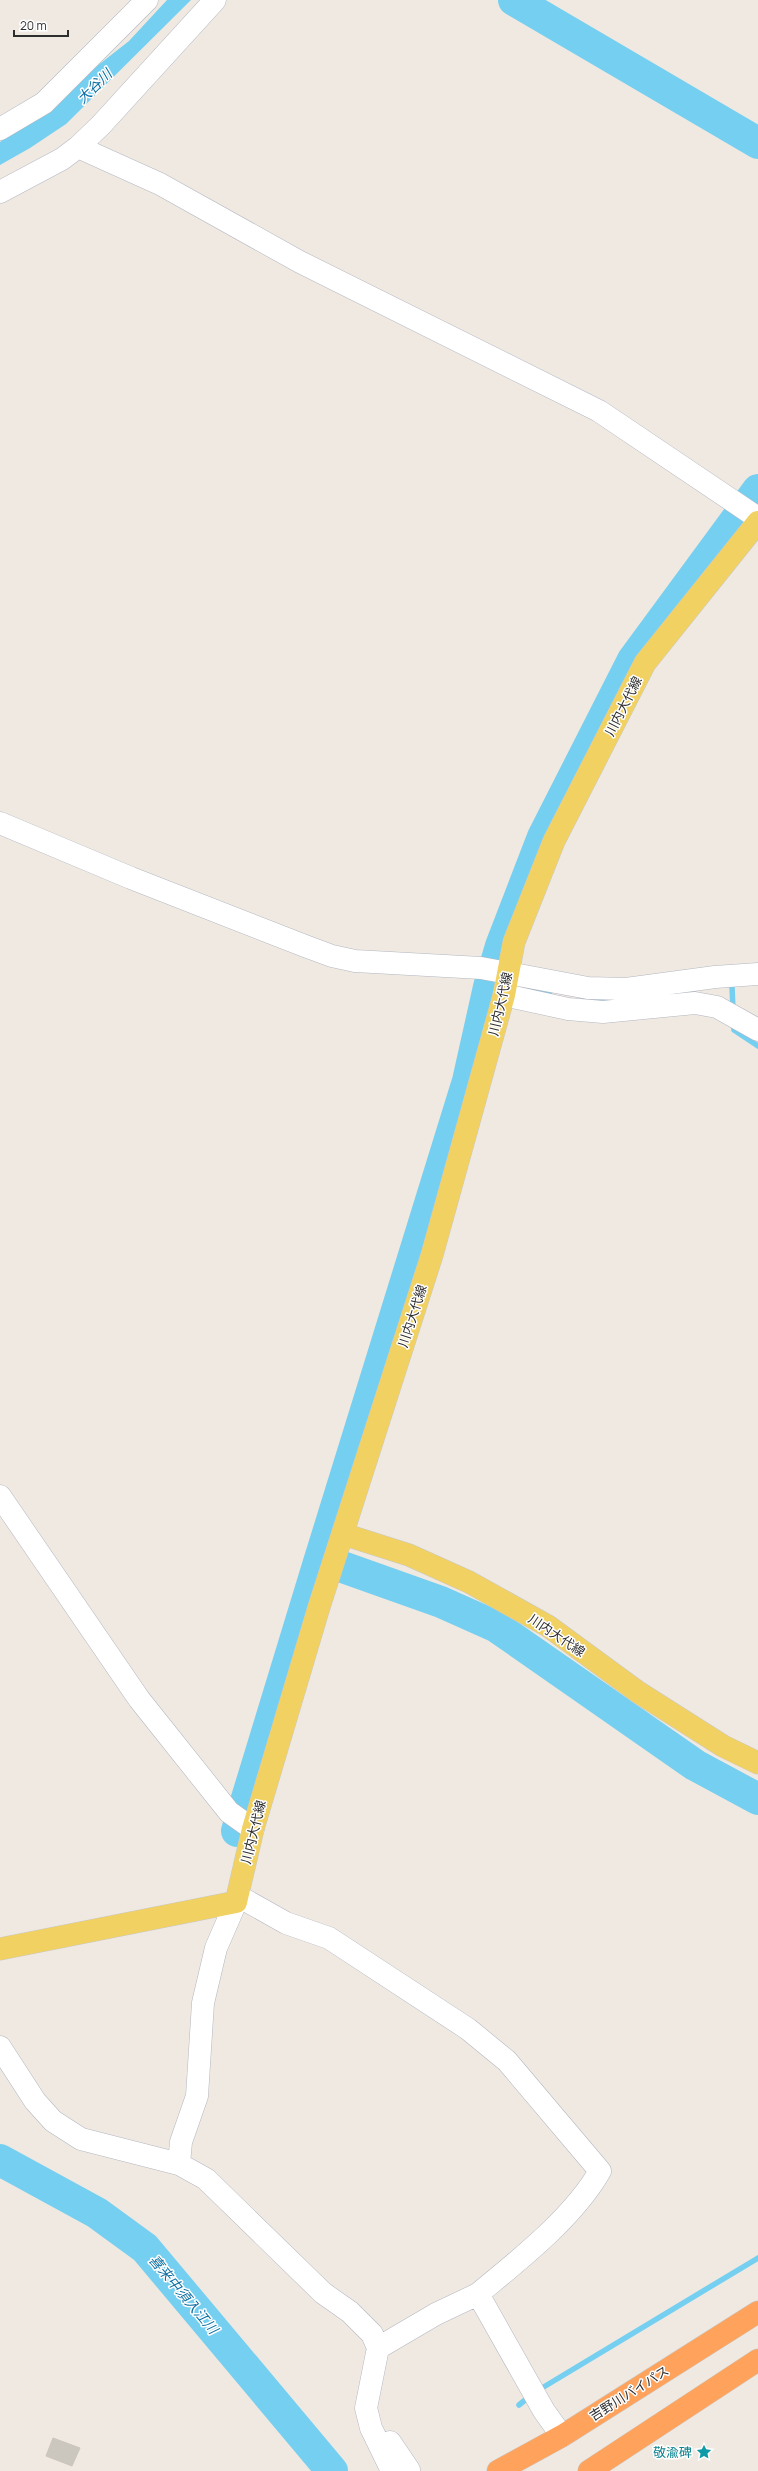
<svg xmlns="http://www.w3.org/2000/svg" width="758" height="2471" font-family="Manrope,'Noto Sans JP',sans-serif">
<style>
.water{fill:#75cff0}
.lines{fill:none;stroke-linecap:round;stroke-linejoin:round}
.stream{stroke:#75cff0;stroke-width:5.5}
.river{stroke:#75cff0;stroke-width:32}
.building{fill:#cbc7bf;stroke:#cbc5ba}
.minor-casing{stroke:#b4b7c1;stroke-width:23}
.major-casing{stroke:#c9c9c9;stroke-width:23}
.highway-casing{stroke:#c9c9c9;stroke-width:23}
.minor{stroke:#fff;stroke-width:22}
.major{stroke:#f2d163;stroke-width:22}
.highway{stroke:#ffa35c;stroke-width:22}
.labels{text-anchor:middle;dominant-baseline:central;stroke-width:3;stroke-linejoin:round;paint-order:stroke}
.street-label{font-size:13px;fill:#2e2e2e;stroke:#fff}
.culture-label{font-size:13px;fill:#0d838f;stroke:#fff;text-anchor:end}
.water-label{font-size:14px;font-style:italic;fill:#0d6fa3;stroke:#fff}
</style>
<rect width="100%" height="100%" fill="#efe9e1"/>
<path class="water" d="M167,0h24l-125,124 -36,24 -30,17v-23l129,-101z"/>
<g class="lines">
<path class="stream" d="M732,986l1,24
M489,987l12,1
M527,990l23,2
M585,998l25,4
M733,1023l1,7 24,16
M537,2391l221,-133
M519,2405l11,-9"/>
<path class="river" d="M514,0l244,143
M758,490l-125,170 -90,177 -42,109 -12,41 -21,94 -148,478 121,43 56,25 198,138 63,34
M237,1831l83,-272
M0,2160l97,53 48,35 187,223"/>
</g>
<path class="building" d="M53,2438l27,10 -8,18 -26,-10z"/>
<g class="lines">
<g class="minor-casing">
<path id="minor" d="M0,129l44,-26 103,-103
M78,147l82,37 140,78 299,149 159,107
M0,192l62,-33 16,-12 23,-22 114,-125
M0,823l131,55 174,68 27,10 23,5 126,7 107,20 38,1 89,-12 43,-3
M504,995l64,14 35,3 92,-9 22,4 41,23
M0,1496l139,203 90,113 24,17
M238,1896l48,27 43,15 139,91 39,32 93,110c-27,47 -80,88 -122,123
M0,2047l35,54 18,20 28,18 98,25 27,15 117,114 27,19 22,22 6,14 -12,60 5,20 21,43
M179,2164l2,-22 16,-46 6,-93 13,-55 20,-46
M378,2348l58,-34 42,-20 66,117 18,25
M390,2442l19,28"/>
</g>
<g class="major-casing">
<path id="major" d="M343,1534l66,21 60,27 79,44 90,66 85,54 35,17
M0,1949l236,-47 17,-73 66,-222 113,-352 72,-260 10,-53 40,-101 91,-178 113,-141"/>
</g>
<g class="highway-casing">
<path id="highway" d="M498,2471l64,-35 196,-124
M589,2471l169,-111"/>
</g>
<use href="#minor" class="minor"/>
<use href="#major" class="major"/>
<use href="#highway" class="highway"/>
</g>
<defs>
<g id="sight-bare" transform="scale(1.2)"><path d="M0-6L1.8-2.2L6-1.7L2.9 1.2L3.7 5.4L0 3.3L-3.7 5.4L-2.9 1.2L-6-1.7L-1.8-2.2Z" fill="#0f9aa8" stroke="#fff" stroke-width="2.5" paint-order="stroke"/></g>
</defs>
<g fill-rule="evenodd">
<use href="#sight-bare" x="704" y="2452"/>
</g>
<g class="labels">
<g class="street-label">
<text transform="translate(623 706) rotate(-63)">川内大代線</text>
<text transform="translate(500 1004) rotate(-77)">川内大代線</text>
<text transform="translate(412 1316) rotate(-72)">川内大代線</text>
<text transform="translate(557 1635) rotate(34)">川内大代線</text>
<text transform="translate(253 1832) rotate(-76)">川内大代線</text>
<text transform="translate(629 2393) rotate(-32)">吉野川バイパス</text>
</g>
<g class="culture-label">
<text x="692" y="2452">敬渝碑</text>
</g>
<g class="water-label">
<text transform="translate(94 86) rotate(-44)">大谷川</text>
<text transform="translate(184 2294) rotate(50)">喜来中須入江川</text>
</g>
</g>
<path d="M14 30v6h54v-6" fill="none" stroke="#2e2e2e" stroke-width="2"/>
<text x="20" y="30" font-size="12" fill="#2e2e2e" stroke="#ffffff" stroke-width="3" paint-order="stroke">20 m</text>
</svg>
